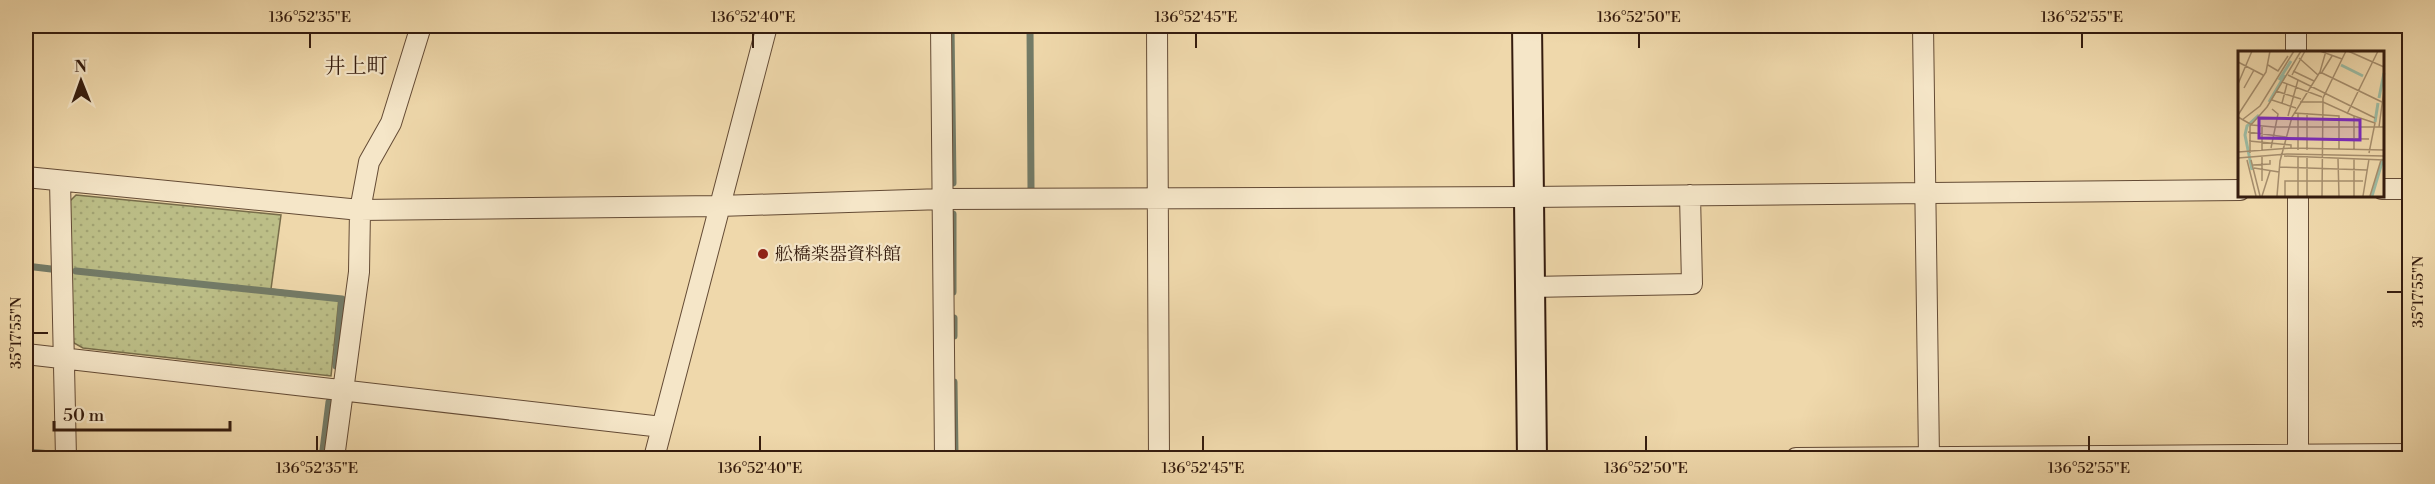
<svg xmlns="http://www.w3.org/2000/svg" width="2435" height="484" font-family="'Libre Bodoni','Noto Serif JP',serif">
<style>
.grass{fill:url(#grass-dots);stroke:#786d4a;stroke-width:1.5}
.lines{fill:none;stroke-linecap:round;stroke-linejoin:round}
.stream{stroke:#737b67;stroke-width:7}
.street-casing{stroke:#644b35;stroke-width:22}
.secondary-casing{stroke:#351c0e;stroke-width:32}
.street{stroke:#f5e6c8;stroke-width:20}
.secondary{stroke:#f5e6c8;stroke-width:28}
.ticks{fill:none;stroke:#351c0e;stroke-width:2}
.poi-dot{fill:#8f2418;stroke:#f5e6c8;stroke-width:2}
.labels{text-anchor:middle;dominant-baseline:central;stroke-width:4.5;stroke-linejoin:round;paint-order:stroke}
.poi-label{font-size:18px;fill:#351c0e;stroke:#f5e6c8;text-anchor:start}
.quarter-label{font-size:21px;fill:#351c0e;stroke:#f5e6c8}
.inset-river{fill:none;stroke:#9cbba3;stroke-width:3}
.inset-road{fill:none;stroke:#a58d6c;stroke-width:1.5}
.view{fill:#7b2cbf;fill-opacity:0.15;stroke:#7b2cbf;stroke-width:3}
.inset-edge{fill:none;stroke:#351c0e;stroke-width:3}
.neatline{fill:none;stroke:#351c0e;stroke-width:2}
.ticks-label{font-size:15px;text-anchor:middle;fill:#351c0e}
</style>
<defs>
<pattern id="grass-dots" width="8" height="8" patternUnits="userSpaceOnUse" patternTransform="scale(1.5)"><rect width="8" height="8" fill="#bcbe87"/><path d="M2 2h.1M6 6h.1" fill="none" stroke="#a2a373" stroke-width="1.8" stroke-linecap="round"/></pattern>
</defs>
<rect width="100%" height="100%" fill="#efd8ab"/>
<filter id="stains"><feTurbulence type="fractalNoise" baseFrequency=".00333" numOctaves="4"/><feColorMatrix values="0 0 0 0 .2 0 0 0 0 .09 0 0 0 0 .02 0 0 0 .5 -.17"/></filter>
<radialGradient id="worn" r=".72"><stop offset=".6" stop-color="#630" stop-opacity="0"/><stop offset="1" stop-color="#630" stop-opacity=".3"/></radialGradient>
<path class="grass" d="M76,195l205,20 -10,74 68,9 -8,78 -248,-28 -9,-5 -2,-7 -2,-135z"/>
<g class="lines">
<path class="stream" d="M951,26l2,157
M1030,26l1,163
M953,214v78
M26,266l25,3
M76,271l266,28 -6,67
M954,318v18
M954,382l1,71
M26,452l26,2
M77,457l23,1
M322,458l7,-56"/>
<g class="street-casing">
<path id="street" d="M941,26l4,432
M1157,26l2,432
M1923,26l6,432
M2296,26v26
M26,177l334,33 359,-4 224,-7 586,-2 711,-7
M60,181l6,277
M2382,189h28
M1530,287l162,-3 -2,-89
M26,354l636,73
M334,458l25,-186 1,-62 9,-48 22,-39 30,-97
M654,458l113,-432
M1796,458l614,-4
M2298,458v-263"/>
</g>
<g class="secondary-casing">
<path id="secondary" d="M1527,26l5,432"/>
</g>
<use href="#street" class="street"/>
<use href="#secondary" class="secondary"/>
</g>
<path class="ticks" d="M310,33v15M753,33v15M1196,33v15M1639,33v15M2082,33v15M2387,292h15M33,333h15M317,436v15M760,436v15M1203,436v15M1646,436v15M2089,436v15"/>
<circle class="poi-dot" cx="763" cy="254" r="6"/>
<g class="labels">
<g class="poi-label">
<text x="775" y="254">舩橋楽器資料館</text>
</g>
<g class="quarter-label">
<text x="356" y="67">井上町</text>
</g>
</g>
<g transform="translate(2238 51)">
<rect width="146" height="146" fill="#efd8ab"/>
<path class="inset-river" d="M103,14l22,11M41,29l12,-19M141,47l5,-25M31,51l16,-27M137,71l3,-19M14,119l-7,-35 2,-9 12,-11M134,145l11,-37"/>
<path class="inset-road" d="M82,0l22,8M110,0l36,16M61,7l19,17M0,11l25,13M30,14l10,6 10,-15M55,20l21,10M82,21l64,31M84,21l10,-16M50,24l87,43M54,24l13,-24M44,31l40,15M0,33l14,-33M6,37l10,-18M38,40l25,8M34,49l24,8M62,51h23l31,14v34M44,52l5,-19M56,62l45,3v33M109,63l31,-63M0,64l28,-43 4,-21M50,65l10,-36M116,65l21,7 -6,30M0,66l14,8 22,2h110M4,69l18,-14 34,-55M24,75v25M141,76l5,-37M10,81l38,5M48,87l83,1M11,90l42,4v3M33,97l7,-34 -6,-5M60,99v-37M69,99v-37M0,101l53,-4 93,2M12,102v-27l17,-19 34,-56M46,105l100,4M60,105v40M69,105v40M24,106v24M0,107l49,-4 97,2M100,108l1,37M116,108v37M9,109l9,36M13,109l9,36M15,114l17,-1v-4M41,116l88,3M16,117l25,4M24,145l8,-25M39,145l3,-35 12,-44 28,-45 6,-21M47,145v-15h78M84,145l1,-98 23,-47M125,145l6,-37M132,145l11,-36"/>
<path class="view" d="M21,67l101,2v20l-101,-2z"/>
<rect width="146" height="146" class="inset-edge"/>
</g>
<rect width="2435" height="484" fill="none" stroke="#efd8ab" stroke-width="66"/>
<g transform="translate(81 81) rotate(359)" stroke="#f5e6c8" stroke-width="4.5" paint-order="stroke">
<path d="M0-4.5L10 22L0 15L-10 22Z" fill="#351c0e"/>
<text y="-9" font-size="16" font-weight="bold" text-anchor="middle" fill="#351c0e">N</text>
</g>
<path d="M54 421v9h176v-9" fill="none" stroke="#351c0e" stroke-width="3"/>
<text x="63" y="421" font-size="18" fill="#351c0e" stroke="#f5e6c8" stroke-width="4.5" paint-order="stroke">50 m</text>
<rect x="33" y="33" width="2369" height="418" class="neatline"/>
<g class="ticks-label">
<text x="310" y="22">136°52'35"E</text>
<text x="753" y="22">136°52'40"E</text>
<text x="1196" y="22">136°52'45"E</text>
<text x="1639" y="22">136°52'50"E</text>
<text x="2082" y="22">136°52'55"E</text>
<text transform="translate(2418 292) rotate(-90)" y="5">35°17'55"N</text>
<text transform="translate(16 333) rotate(-90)" y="5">35°17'55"N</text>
<text x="317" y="473">136°52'35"E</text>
<text x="760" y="473">136°52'40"E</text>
<text x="1203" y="473">136°52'45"E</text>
<text x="1646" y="473">136°52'50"E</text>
<text x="2089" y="473">136°52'55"E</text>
</g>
<rect width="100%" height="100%" filter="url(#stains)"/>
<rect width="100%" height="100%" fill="url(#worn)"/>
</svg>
